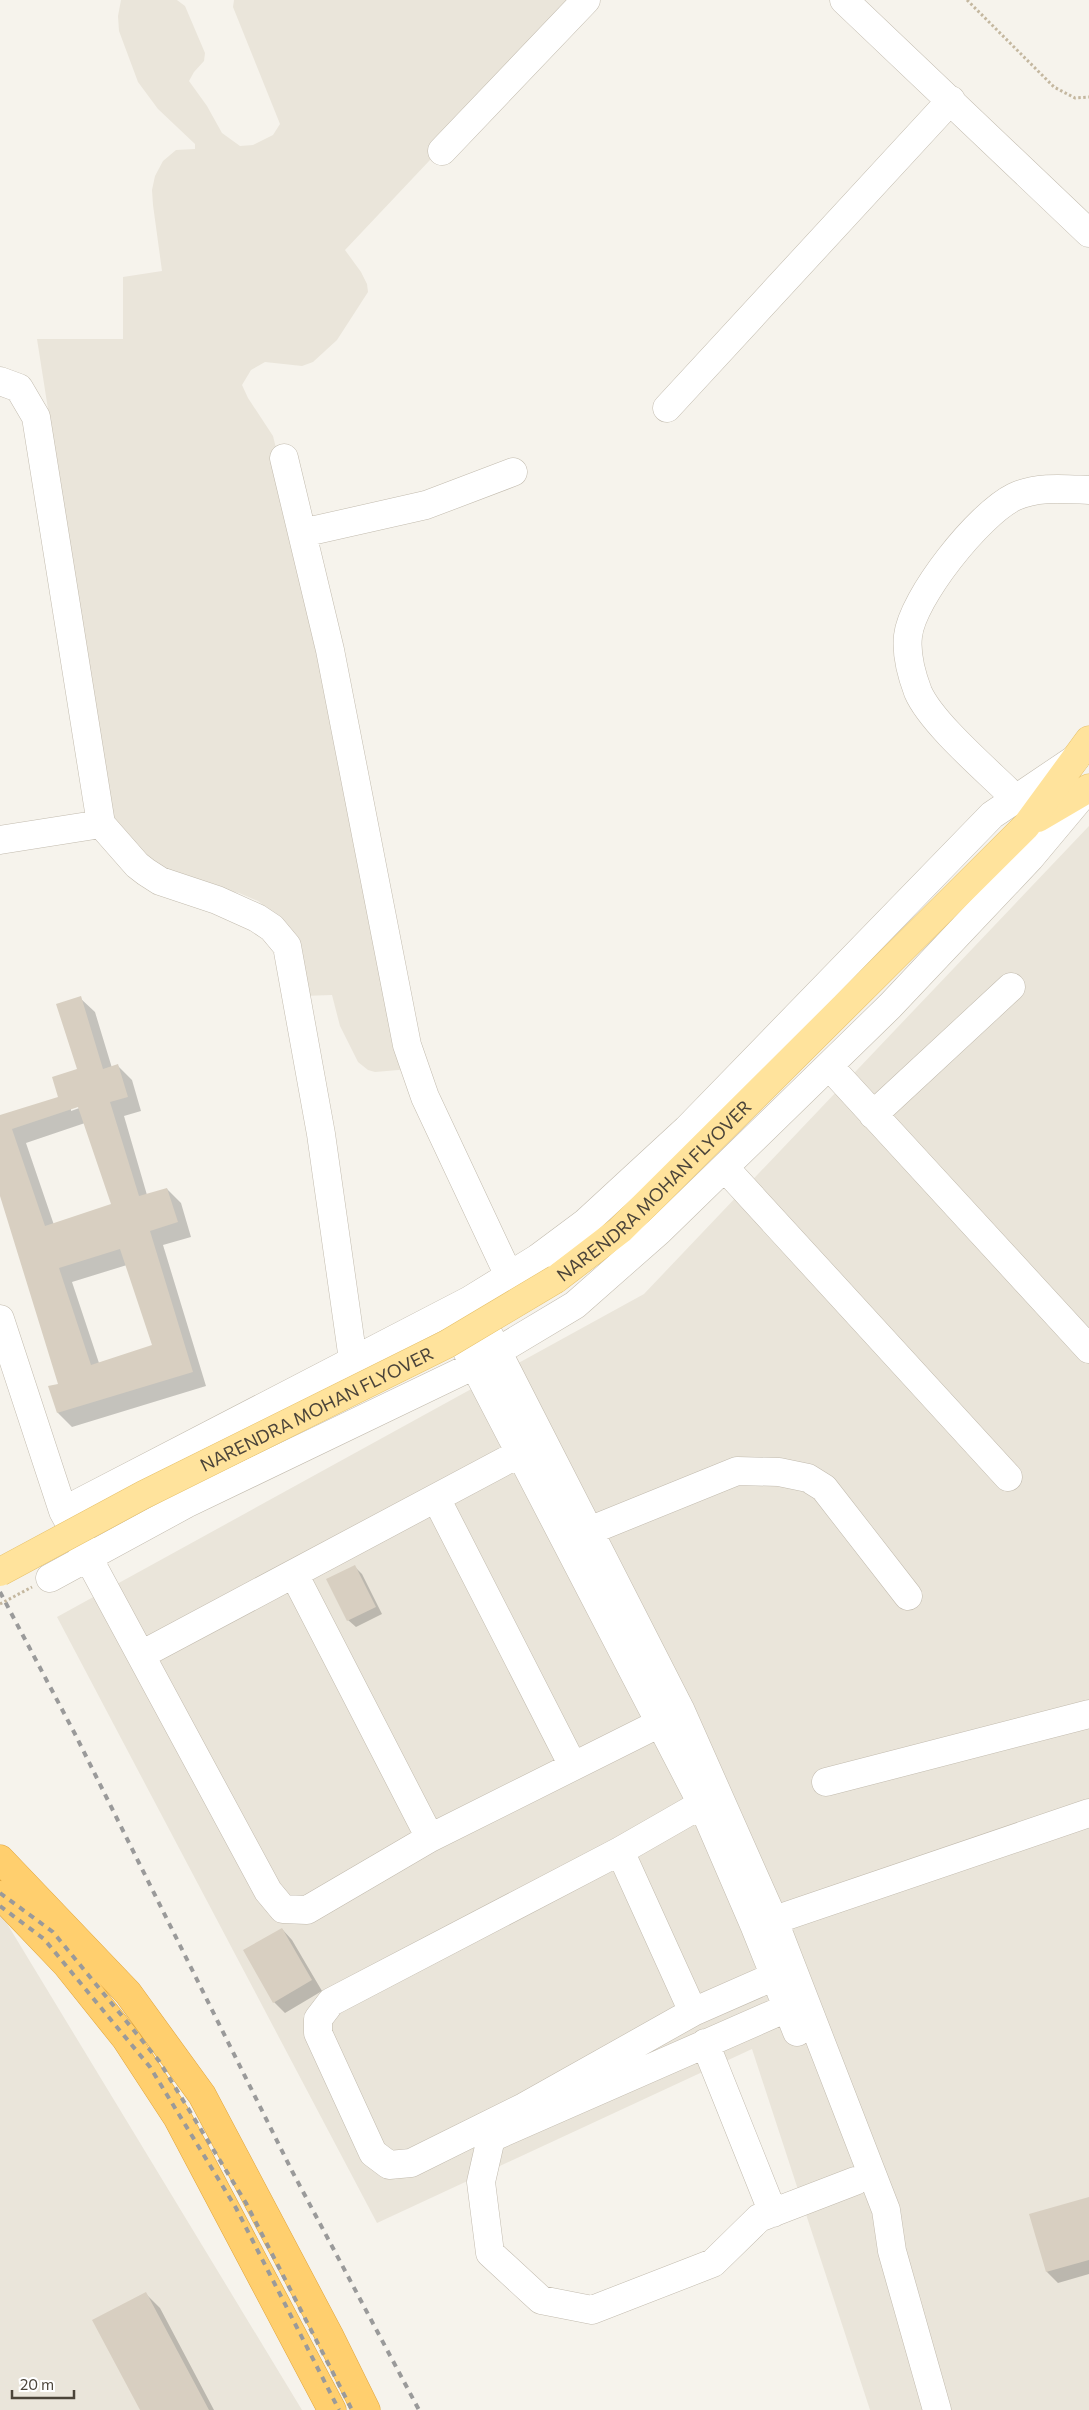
<svg xmlns="http://www.w3.org/2000/svg" width="1089" height="2410" font-family="Commissioner,sans-serif">
<style>
.residential{fill:#eae5da}
.shadow{fill:#0003;fill-rule:evenodd}
.building{fill:#d8cfc1;fill-rule:evenodd}
.lines{fill:none;stroke-linecap:round;stroke-linejoin:round}
.minor-casing{stroke:#c2bbae;stroke-width:29}
.major-casing{stroke:#e6c16a;stroke-width:29}
.highway-casing{stroke:#e0a43c;stroke-width:29}
.path{stroke:#c4b79f;stroke-width:3;stroke-dasharray:2.5 2.5;stroke-linecap:butt}
.minor{stroke:#fff;stroke-width:28}
.major{stroke:#ffe39c;stroke-width:28}
.highway{stroke:#ffcf6e;stroke-width:28}
.rail{stroke:#9a9a9a;stroke-width:4;stroke-dasharray:6 6;stroke-linecap:butt}
.major-bridge-casing{stroke:#e6c16a;stroke-width:29;stroke-linecap:butt}
.path-bridge{stroke:#c4b79f;stroke-width:3;stroke-dasharray:2.5 2.5;stroke-linecap:butt}
.major-bridge{stroke:#ffe39c;stroke-width:28}
.labels{text-anchor:middle;dominant-baseline:central;stroke-width:4;stroke-linejoin:round;paint-order:stroke}
.street-label{font-size:18px;fill:#4b4439;stroke:#fff}
</style>
<rect width="100%" height="100%" fill="#f6f3ec"/>
<path class="residential" d="M121,0h56l8,6 20,47 -1,8 -10,11 -5,9 18,25 15,27 18,13 13,-1 20,-10 7,-11 -47,-117 1,-7h347l-236,250 16,22 6,12 1,8 -31,48 -24,22 -11,4 -37,-4 -14,8 -9,15 6,13 25,38 52,208 85,425 -35,3 -7,-2 -10,-8 -18,-36 -8,-31 -29,1 -29,-83 -16,-12 -19,-8 -46,-8 -18,-6 -61,-49 -77,-491h86v-62l39,-6 -9,-66 -1,-15 3,-14 8,-15 13,-11 19,-1v-5l-37,-35 -20,-27 -19,-51 -1,-15z
M1089,826v1584h-219l-118,-361 -375,174 -320,-606 587,-323z
M0,1912l302,498h-302z"/>
<path class="shadow" d="M80,998l15,14 17,56 6,-2 14,14 9,31 -17,5 23,79 20,-6 14,14 10,34 -28,8 43,141 -134,41 -14,-14 1,-29 -59,-192v-76l60,-18 18,-28zM84,1104l1,2 -14,5v-3zM85,1123l28,82 -59,20 -28,-82zM127,1265l26,81 -54,17 -27,-81z
M355,1567l7,7 20,40 -26,13 -8,-7 -20,-40z
M282,1929l10,11 30,51 -37,22 -11,-11z
M1089,2199v75l-31,9 -11,-11 -16,-57z
M146,2294l14,14 54,102h-72z"/>
<path class="building" d="M81,996l22,73 15,-5 10,33 -18,5 29,94 28,-8 11,34 -28,9 43,141 -136,41 -9,-27 10,-2 -58,-188v-81l58,-18 -6,-20 25,-8 -21,-65zM78,1107l33,97 -66,22 -33,-97zM120,1249l32,96 -61,20 -32,-97z
M355,1565l21,42 -29,14 -21,-42z
M282,1928l30,52 -39,23 -30,-53z
M1089,2197v63l-43,12 -17,-58z
M146,2292l63,118h-69l-48,-90z"/>
<g class="lines">
<g class="minor-casing">
<path id="minor" d="M844,0l245,233
M442,151l144,-151
M0,381l19,7 17,29 65,407 -101,16
M667,408l284,-308
M284,458l46,192 77,395 18,52 84,179
M302,533l124,-28 87,-33
M1015,798c-26,-26 -83,-74 -97,-106 -6,-16 -12,-39 -10,-56 4,-38 71,-122 106,-139 23,-11 51,-8 75,-7
M101,824l36,41 9,7 14,9 57,19 40,18 15,10 15,18 34,188 32,226
M829,1066l260,283
M873,1115l138,-128
M725,1168l283,309
M0,1319l63,192 205,380 15,18 24,1 123,-72 230,-115
M489,1335l191,374 94,212 112,289 6,41 45,159
M466,1349l236,455 53,123 42,105
M436,1498l137,268
M63,1511l407,-211 68,-42 47,-35 102,-94 305,-314 83,-56
M589,1531l148,-60 42,1 29,6 16,10 84,108
M294,1574l136,264
M50,1578l136,-74 289,-139 100,-60 84,-74 231,-225 140,-148 56,-67
M141,1655l379,-202
M826,1782l263,-68
M620,1851l73,161 -169,95 -113,56 -22,2 -16,-12 -55,-120v-14l13,-17 289,-151 82,-47
M757,1926l332,-113
M787,2008l-296,130 -10,44 9,71 51,47 51,10 121,-47 46,-45 96,-37
M693,2012l82,-36
M705,2043l68,170"/>
</g>
<g class="major-casing">
<g id="major">
<path d="M1038,818l51,-30"/>
<path id="s1" d="M556,1279l64,-49 406,-404 63,-86"/>
</g>
</g>
<g class="highway-casing">
<path id="highway" d="M0,1859l128,134 74,102 127,240 37,75
M0,1895l66,69 60,75 51,78 155,293"/>
</g>
<path class="path" d="M967,0l87,87 21,11 14,-1"/>
<use href="#minor" class="minor"/>
<use href="#major" class="major"/>
<use href="#highway" class="highway"/>
<path class="rail" d="M0,1592l75,142 217,437 127,239
M0,1893l53,39 106,129 87,142 106,207
M0,1906l44,33 106,128 86,141 103,202"/>
<g class="major-bridge-casing">
<g id="major-bridge">
<path id="s2" d="M0,1572l143,-77 304,-151 109,-65"/>
</g>
</g>
<path class="path-bridge" d="M0,1604l32,-17"/>
<use href="#major-bridge" class="major-bridge"/>
</g>
<g class="labels">
<g class="street-label">
<text stroke="none"><textPath href="#s1" startOffset="132">NARENDRA MOHAN FLYOVER</textPath></text>
<text stroke="none"><textPath href="#s2" startOffset="356">NARENDRA MOHAN FLYOVER</textPath></text>
</g>
</g>
<path d="M12 2390v8h62v-8" fill="none" stroke="#4b4439" stroke-width="2.5"/>
<text x="20" y="2390" font-size="15" fill="#4b4439" stroke="#ffffff" stroke-width="4" paint-order="stroke">20 m</text>
</svg>
